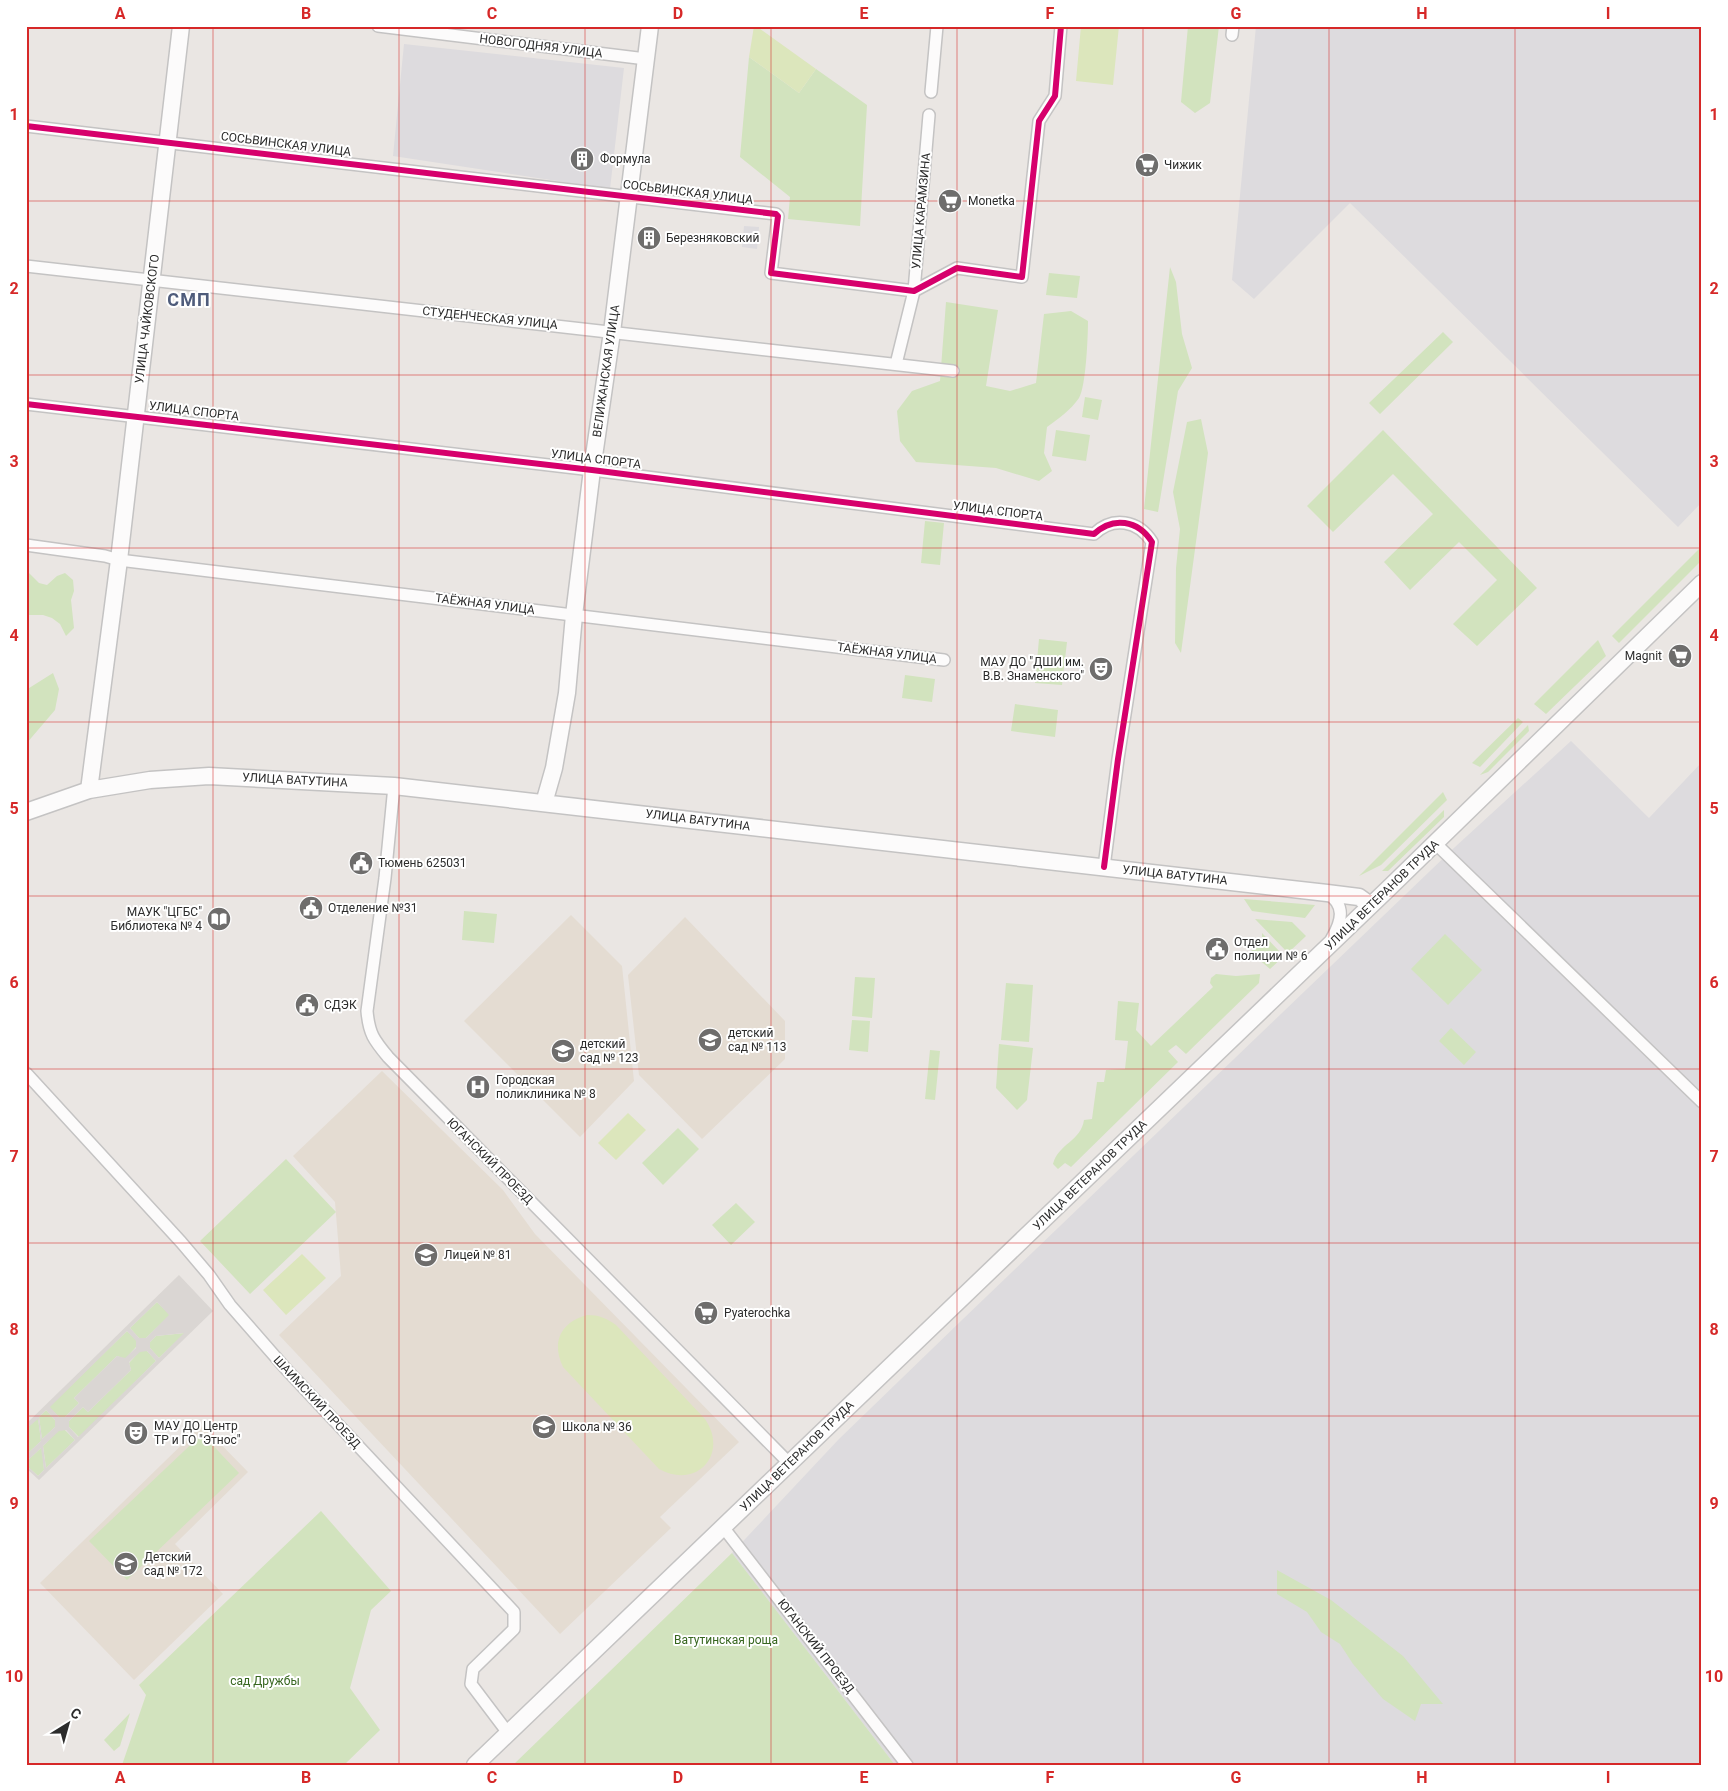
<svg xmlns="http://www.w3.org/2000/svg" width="1728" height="1791" font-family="Roboto,sans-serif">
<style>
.industrial{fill:#dddbde}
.education{fill:#e4dcd2}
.green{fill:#d2e3be}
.pitch{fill:#dce6bc}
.plaza{fill:#dad6d3;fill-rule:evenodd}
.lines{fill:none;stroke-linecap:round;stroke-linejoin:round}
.street-casing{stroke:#c4c3c3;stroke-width:14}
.secondary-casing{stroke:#c4c3c3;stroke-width:19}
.street{stroke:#fcfbfb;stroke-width:11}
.secondary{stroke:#fcfbfb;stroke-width:16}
.cycleway-casing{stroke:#fff;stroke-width:9}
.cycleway{stroke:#d6006c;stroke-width:6}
.grid{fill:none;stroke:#d62828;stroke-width:1;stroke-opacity:0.55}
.labels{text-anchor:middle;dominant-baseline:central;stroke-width:4;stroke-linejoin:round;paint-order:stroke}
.street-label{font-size:12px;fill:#2c2c2c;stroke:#fff}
.poi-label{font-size:12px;fill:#2c2c2c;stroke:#fff;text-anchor:start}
.park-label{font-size:12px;fill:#37661f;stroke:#fff}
.district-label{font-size:18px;font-weight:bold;letter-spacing:1px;fill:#4f5c7b;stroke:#fff}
.neatline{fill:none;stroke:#d62828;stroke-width:2}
.grid-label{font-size:16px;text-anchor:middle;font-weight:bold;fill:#d62828}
</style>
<rect width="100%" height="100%" fill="#eae6e3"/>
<path class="industrial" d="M1256,26h446v476l-24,25 -328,-324 -96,96 -22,-19z
M404,44l220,24 -14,121 -217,-33z
M744,226l15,1 -2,22 -15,-2z
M1571,741l78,77 53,-56v1003h-807l-163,-212 107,-114 123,-119 493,-473z"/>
<path class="education" d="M571,915l51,51 12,115 -54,56 -116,-116z
M685,917l100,104v38l-83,80 -63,-64 -11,-100z
M382,1071l121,119 32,44 204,208 -79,75 11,11 -111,106 -281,-299 62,-59 -6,-74 -42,-46z
M202,1425l46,47 -73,72 48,50 -89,86 -94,-97z"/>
<path class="green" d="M1188,26h31l-9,77 -15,10 -14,-11z
M749,57l50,36 17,-24 51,36 -7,121 -72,-7 2,-22 -50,-40z
M1170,267l6,15 6,52 10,34 -14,23 -20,121 -14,-3z
M1049,273l31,3 -3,22 -31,-3z
M946,302l52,8 -12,76 24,5 26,-8 8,-69 27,-3 17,10c0,15 -2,66 -9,77 -8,12 -21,21 -32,29l-3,26 8,18 -13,10 -43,-13 -80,-6 -16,-21 -3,-30 15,-20 28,-10z
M1443,332l10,10 -73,72 -11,-11z
M1085,397l17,3 -4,20 -16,-3z
M1201,419l7,34 -27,200 -6,-10 1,-75 4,-39 -7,-37 14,-70z
M1056,430l34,5 -4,26 -34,-5z
M1383,430l154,158 -60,58 -24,-22 44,-44 -38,-38 -49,48 -26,-28 49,-48 -40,-40 -60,58 -26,-26z
M925,521l19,2 -4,42 -19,-2z
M1702,546v14l-83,83 -7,-7z
M26,570l13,13 8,2 10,-9 8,-3 8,7 1,11 -3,9 3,28 -8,8 -6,-12 -8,-6 -9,-3h-17z
M1039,639l28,3 -5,43 -27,-2z
M1598,640l8,16 -60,58 -12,-10z
M53,673l6,16 -4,21 -29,34v-54z
M905,675l30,4 -3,23 -30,-4z
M1015,704l43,6 -3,27 -44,-6z
M1518,718l5,4 -43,45 -8,-4z
M1528,725l1,6 -41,41 -8,3z
M1443,792l4,8 -66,65 -22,11z
M1444,810v7l-56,54h-6z
M1244,899l71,6 -10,13 -53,-7z
M464,911l33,3 -3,29 -32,-3z
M1255,919l37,3 14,14 -18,17z
M1262,933l18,19 2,6 -12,11 -20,-17 12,-12z
M1445,934l37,36 -34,35 -37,-36z
M1216,974l20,2 24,-2 -1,9 -73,71 -10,-9 -8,6 10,11 -107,105 -6,-4 -7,6 -5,-5c5,-20 28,-23 31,-44l8,-1 5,-37h7l2,-12 19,-1 3,-28 -13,-1 3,-39 21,2 -3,27 15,16 62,-59 -3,-4 1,-5z
M855,977l20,1 -3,40 -20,-2z
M1006,983l27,2 -4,57 -28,-2z
M852,1020l18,1 -2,31 -19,-2z
M1451,1028l25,24 -12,13 -25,-24z
M999,1044l34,4 -6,52 -10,10 -21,-22z
M930,1050l10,1 -5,49 -10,-1z
M678,1128l21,21 -36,36 -21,-22z
M286,1159l50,53 -86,82 -50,-53z
M736,1203l19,19 -24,23 -19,-20z
M157,1302l13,13 -24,23h-7l-9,-10z
M127,1331l10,10 -1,6 -11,12 -8,-3 -43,42 5,5 -14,14h-6l-10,-10z
M185,1333l-26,25 -9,-10v-6l6,-6z
M140,1351h7l9,10 -77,76 -10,-10v-6l14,-14 5,5 43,-42 -2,-7z
M46,1410l9,10v7l-13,12 -3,-22z
M38,1418l3,23 -15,14v-26z
M59,1430h6l10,10 -29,28 -3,-22z
M202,1434l37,39 -112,107 -38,-39z
M42,1447l2,23 -6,6 -12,-11v-3z
M321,1511l70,80 -20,19 -21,78 30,42 -36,35h-222l24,-70 -7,-10z
M732,1553l163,212h-382z
M1277,1570l54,30 72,56 40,48h-22l-6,17 -32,-22 -30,-35 -13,-20 -19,-12 -14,-20 -30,-18z
M130,1713l-10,33 -6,5 -10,-11z"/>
<path class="pitch" d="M754,26h2l60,43 -17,24 -50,-36z
M1081,26h38l-6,59 -37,-4z
M628,1113l18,17 -30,30 -18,-17z
M302,1254l24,24 -40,37 -23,-25z
M587,1315c12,0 19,3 29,10l89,94c24,35 -8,71 -46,50l-96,-102c-12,-25 -2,-45 24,-52z"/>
<path class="plaza" d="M179,1275l34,36 -174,169 -13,-12v-3l12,11 6,-6 -3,-22 -15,14v-7l15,-14 -3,-22 -12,10v-5zM157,1302l12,13 -23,23h-7l-9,-10zM127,1331l9,10v7l-11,10 -8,-2 -43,42 5,5 -14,14h-6l-9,-10zM184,1333l-25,25 -9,-10v-6l6,-6zM147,1351l9,10 -78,76 -9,-10v-6l14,-14 5,5 43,-42 -2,-8 11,-10zM46,1410l9,10v7l-13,12 -3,-22zM66,1430l9,10 -29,28 -3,-22 16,-15z"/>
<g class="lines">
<g class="street-casing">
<path id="street" d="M378,26l268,33
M1232,35l1,-9
M931,92l6,-66
M26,126l750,88 2,2 -7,57 143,18 43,-23 65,9 17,-156 16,-25 6,-70
M26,266l927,105
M896,364l18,-73 15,-176
M26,404l566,66 502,64c19,-18 44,-14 58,8l-34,217 -14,108
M26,545l79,11 14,4 825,100
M394,786l-9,92 -18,133c2,23 7,29 21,46l401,406
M1435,843l267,259
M1327,893c19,12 15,28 5,45
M26,1073l155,169 28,33 21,30 56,64 228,243v17l-41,40 -2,15 37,49
M723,1527l184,238"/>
</g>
<g class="secondary-casing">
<path id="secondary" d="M89,790l30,-230 62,-534
M544,803l10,-35 13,-75 7,-78 18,-145 20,-138 38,-306
M26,812l63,-22 61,-10 59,-4 185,10 933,107 32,4 11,8
M475,1765l914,-877 313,-305"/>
</g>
<use href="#street" class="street"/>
<use href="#secondary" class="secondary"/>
<g class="cycleway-casing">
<path id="cycleway" d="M26,126l750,88 2,2 -7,57 143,18 43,-23 65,9 17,-156 16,-25 6,-70
M26,404l566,66 502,64c19,-18 44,-14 58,8l-34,217 -14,108"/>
</g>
<use href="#cycleway" class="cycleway"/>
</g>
<path class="grid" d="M213,26v1739M399,26v1739M585,26v1739M771,26v1739M957,26v1739M1143,26v1739M1329,26v1739M1515,26v1739M26,201h1676M26,375h1676M26,548h1676M26,722h1676M26,896h1676M26,1069h1676M26,1243h1676M26,1416h1676M26,1590h1676"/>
<defs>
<g id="building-disc" transform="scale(1.25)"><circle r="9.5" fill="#6e6d6c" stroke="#fff"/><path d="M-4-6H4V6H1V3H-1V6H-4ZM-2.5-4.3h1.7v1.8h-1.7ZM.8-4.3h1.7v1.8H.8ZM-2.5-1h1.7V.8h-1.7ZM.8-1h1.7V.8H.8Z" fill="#fff"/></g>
<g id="supermarket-disc" transform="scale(1.25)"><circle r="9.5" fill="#6e6d6c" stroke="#fff"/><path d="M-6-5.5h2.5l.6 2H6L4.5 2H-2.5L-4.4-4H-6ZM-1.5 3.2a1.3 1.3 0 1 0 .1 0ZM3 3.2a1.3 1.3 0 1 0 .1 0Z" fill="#fff"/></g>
<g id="theatre-disc" transform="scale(1.25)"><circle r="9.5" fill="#6e6d6c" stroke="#fff"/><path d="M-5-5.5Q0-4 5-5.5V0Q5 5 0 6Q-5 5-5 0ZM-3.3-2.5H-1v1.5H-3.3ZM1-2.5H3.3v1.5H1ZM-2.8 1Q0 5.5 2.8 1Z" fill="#fff"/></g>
<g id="civic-disc" transform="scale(1.25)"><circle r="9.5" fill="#6e6d6c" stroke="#fff"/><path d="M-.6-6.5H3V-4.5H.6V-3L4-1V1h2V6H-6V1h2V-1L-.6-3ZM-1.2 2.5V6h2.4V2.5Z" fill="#fff"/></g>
<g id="library-disc" transform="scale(1.25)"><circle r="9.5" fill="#6e6d6c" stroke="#fff"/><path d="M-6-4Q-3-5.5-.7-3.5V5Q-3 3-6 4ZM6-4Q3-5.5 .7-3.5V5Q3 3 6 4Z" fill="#fff"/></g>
<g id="school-disc" transform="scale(1.25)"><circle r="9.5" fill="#6e6d6c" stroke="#fff"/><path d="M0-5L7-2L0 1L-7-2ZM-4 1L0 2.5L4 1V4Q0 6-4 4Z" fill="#fff"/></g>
<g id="hospital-disc" transform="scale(1.25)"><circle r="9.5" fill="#6e6d6c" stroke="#fff"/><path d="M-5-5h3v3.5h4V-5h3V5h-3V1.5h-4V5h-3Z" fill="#fff"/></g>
</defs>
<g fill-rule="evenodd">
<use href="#building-disc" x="582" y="159"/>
<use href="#supermarket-disc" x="1147" y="165"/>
<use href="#supermarket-disc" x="950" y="201"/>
<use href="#building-disc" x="649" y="238"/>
<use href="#supermarket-disc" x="1680" y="656"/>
<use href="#theatre-disc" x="1101" y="669"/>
<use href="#civic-disc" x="361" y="863"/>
<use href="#civic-disc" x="311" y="908"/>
<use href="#library-disc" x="219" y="919"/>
<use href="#civic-disc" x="1217" y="949"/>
<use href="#civic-disc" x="307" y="1005"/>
<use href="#school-disc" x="710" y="1040"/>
<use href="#school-disc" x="563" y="1051"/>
<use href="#hospital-disc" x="478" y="1087"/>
<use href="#school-disc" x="426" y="1255"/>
<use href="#supermarket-disc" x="706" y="1313"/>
<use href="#school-disc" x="544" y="1427"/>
<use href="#theatre-disc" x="136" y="1433"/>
<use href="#school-disc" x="126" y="1564"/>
</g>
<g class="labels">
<g class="street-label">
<text transform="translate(541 46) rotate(7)">НОВОГОДНЯЯ УЛИЦА</text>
<text transform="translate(286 144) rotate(7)">СОСЬВИНСКАЯ УЛИЦА</text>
<text transform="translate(688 192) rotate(7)">СОСЬВИНСКАЯ УЛИЦА</text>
<text transform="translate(921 211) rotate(-85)">УЛИЦА КАРАМЗИНА</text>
<text transform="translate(490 318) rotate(6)">СТУДЕНЧЕСКАЯ УЛИЦА</text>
<text transform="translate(147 319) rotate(-83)">УЛИЦА ЧАЙКОВСКОГО</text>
<text transform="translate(606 371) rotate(-82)">ВЕЛИЖАНСКАЯ УЛИЦА</text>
<text transform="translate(194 411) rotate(7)">УЛИЦА СПОРТА</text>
<text transform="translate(596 459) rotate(7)">УЛИЦА СПОРТА</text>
<text transform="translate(998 511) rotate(7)">УЛИЦА СПОРТА</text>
<text transform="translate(485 604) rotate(7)">ТАЁЖНАЯ УЛИЦА</text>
<text transform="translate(887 653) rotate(7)">ТАЁЖНАЯ УЛИЦА</text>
<text transform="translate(295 780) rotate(3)">УЛИЦА ВАТУТИНА</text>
<text transform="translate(698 820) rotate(7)">УЛИЦА ВАТУТИНА</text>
<text transform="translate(1175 875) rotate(6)">УЛИЦА ВАТУТИНА</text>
<text transform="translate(1382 895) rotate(-44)">УЛИЦА ВЕТЕРАНОВ ТРУДА</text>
<text transform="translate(490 1161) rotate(45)">ЮГАНСКИЙ ПРОЕЗД</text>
<text transform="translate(1090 1175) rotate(-44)">УЛИЦА ВЕТЕРАНОВ ТРУДА</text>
<text transform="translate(317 1402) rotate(47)">ШАИМСКИЙ ПРОЕЗД</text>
<text transform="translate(797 1456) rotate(-44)">УЛИЦА ВЕТЕРАНОВ ТРУДА</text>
<text transform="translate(816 1646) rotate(52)">ЮГАНСКИЙ ПРОЕЗД</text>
</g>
<g class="poi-label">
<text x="600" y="159">Формула</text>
<text x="1164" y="165">Чижик</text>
<text x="968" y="201">Monetka</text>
<text x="666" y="238">Березняковский</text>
<text x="1662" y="656" text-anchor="end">Magnit</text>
<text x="1084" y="662" text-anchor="end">МАУ ДО "ДШИ им.<tspan x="1084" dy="14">В.В. Знаменского"</tspan></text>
<text x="378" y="863">Тюмень 625031</text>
<text x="328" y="908">Отделение №31</text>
<text x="202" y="912" text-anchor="end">МАУК "ЦГБС"<tspan x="202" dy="14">Библиотека № 4</tspan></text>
<text x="1234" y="942">Отдел<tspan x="1234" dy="14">полиции № 6</tspan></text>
<text x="324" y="1005">СДЭК</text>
<text x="728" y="1033">детский<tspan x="728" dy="14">сад № 113</tspan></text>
<text x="580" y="1044">детский<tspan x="580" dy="14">сад № 123</tspan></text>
<text x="496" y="1080">Городская<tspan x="496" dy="14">поликлиника № 8</tspan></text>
<text x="444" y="1255">Лицей № 81</text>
<text x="724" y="1313">Pyaterochka</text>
<text x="154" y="1426">МАУ ДО Центр<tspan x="154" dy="14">ТР и ГО "Этнос"</tspan></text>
<text x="562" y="1427">Школа № 36</text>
<text x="144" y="1557">Детский<tspan x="144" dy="14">сад № 172</tspan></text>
</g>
<g class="park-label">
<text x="726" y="1640">Ватутинская роща</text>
<text x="265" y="1681">сад Дружбы</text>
</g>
<g class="district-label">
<text x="189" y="299">СМП</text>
</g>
</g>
<rect width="1728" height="1791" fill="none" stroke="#ffffff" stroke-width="55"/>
<g transform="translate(68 1724) rotate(37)" stroke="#ffffff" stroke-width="4" paint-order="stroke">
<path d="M0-4L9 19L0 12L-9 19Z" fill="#2c2c2c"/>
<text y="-8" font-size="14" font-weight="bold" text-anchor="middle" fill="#2c2c2c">С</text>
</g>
<rect x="28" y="28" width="1672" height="1736" class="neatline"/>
<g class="grid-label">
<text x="120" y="19">A</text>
<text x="306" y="19">B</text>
<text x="492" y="19">C</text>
<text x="678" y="19">D</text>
<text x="864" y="19">E</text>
<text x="1050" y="19">F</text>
<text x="1236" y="19">G</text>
<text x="1422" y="19">H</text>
<text x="1608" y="19">I</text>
<text x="14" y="120">1</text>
<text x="1714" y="120">1</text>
<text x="14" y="294">2</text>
<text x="1714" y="294">2</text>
<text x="14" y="467">3</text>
<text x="1714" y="467">3</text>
<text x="14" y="641">4</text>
<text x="1714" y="641">4</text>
<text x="14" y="814">5</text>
<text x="1714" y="814">5</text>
<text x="14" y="988">6</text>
<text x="1714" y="988">6</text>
<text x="14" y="1162">7</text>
<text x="1714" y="1162">7</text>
<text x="14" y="1335">8</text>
<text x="1714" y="1335">8</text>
<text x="14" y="1509">9</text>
<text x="1714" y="1509">9</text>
<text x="14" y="1682">10</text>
<text x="1714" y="1682">10</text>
<text x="120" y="1783">A</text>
<text x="306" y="1783">B</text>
<text x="492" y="1783">C</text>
<text x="678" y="1783">D</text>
<text x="864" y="1783">E</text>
<text x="1050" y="1783">F</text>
<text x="1236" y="1783">G</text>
<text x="1422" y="1783">H</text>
<text x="1608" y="1783">I</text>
</g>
</svg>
